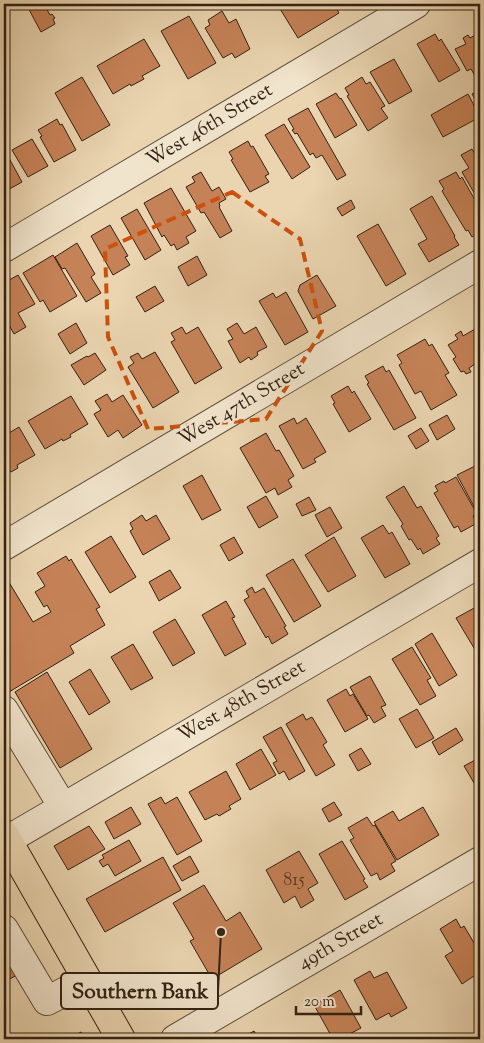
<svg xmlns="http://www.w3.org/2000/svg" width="484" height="1043" font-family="'Sorts Mill Goudy',serif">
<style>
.building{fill:#c68257;stroke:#322113}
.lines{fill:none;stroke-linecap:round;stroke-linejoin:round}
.minor-casing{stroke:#604e3a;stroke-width:30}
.major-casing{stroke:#322113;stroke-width:30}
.minor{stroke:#f1e4cc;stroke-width:28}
.major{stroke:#ead5b0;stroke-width:28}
.marked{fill:none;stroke:#cd510d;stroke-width:4;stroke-dasharray:10 6;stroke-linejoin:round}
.labels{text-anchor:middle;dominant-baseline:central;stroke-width:5;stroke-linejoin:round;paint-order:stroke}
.number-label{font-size:18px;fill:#573924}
.street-label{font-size:20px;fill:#322113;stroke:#f1e4cc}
.leader{fill:none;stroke:#322113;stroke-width:2}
.callout-dot{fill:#322113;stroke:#f1e4cc;stroke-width:2}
.callout{fill:#f1e4cc;stroke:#322113;stroke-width:2}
.callout-label{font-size:21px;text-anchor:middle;font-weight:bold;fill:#322113}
</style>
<rect width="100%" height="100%" fill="#ead5b0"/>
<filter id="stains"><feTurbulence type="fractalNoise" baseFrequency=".004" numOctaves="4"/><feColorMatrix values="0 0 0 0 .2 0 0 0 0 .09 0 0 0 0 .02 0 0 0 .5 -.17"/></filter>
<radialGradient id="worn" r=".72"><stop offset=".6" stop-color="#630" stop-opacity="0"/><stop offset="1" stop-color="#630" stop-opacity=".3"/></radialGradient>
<path class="building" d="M26,4h18l6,11 2,-1 3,4 -2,1 2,5 -14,8z
M133,4h11l-8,4z
M277,4h57l5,9 -41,25z
M222,11l7,12 7,-4 14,30 -15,9 -3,-5 -9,5 -18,-30 5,-3 -2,-5z
M189,16l27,47 -28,16 -27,-48z
M435,34l4,7 2,-2 19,31 -21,12 -22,-38z
M477,34l1,3 2,-2v38l-5,3 -4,-7 -4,2 -12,-22 11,-5 -3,-6 5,-3 2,3z
M144,39l16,27 -18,10 2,3 -13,7 -1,-2 -17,10 -16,-28z
M394,59l18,32 -23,13 -19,-32z
M82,77l28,48 -28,16 -27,-48z
M362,77l4,7 4,-2 15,24 -4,2 7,10 -20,13 -21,-35 2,-1 -4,-7z
M480,90v19l-8,-15z
M336,93l4,6 1,-1 16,27 -22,13 -19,-34z
M468,94l12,23 -37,20 -12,-22z
M308,108l38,67 -9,5 -15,-25 -6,3 -3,-5 -3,2 -13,-22 -2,1 -3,-4 2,-1 -6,-10z
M57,119l3,6 2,-1 14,26 -22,12 -14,-25 2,-1 -4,-6z
M284,124l26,43 -18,12 -27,-44z
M32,139l16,27 -20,11 -16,-27z
M248,141l3,6 2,-1 16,28 -4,2 4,6 -19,10 -19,-32 2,-1 -4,-7z
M4,149l18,33 -18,10z
M472,149l7,12 1,-1v43l-18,-31 7,-4 -8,-13z
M201,172l11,19 7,-4 7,12 -7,4 1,3 -1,1 13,24 -12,7 -16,-26 -3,1 -15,-26 9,-5 -3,-5z
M456,172l4,7 2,-2 18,32v23l-8,5 -4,-7 -2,1 -24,-40 2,-2 -5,-8z
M171,188l25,43 -10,6 3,6 -12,7 -3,-6 -3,2 -7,-11 -2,2 -18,-34z
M432,196l23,40 -1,1 5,8 -30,17 -11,-18 9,-5 -17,-30z
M351,200l4,8 -13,8 -5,-8z
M137,209l24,41 -16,10 -24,-42z
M378,224l28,50 -20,12 -29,-50z
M110,225l18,31 -3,1 5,8 -17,10 -22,-39z
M77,243l18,31 -4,3 10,16 -15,9 -21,-34 -3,1 -7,-12z
M53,255l24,41 -27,16 -7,-12 -3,2 -17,-29z
M197,256l10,19 -19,11 -10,-19z
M18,275l17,29 -17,9 8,14 -12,7 -10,-18v-33z
M317,275l19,31 -23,13 -15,-28 2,-6z
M155,286l9,15 -19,11 -9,-15z
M286,292l22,40 -23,13 -26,-44 14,-8 3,5z
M4,320l5,9 -5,3z
M76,323l11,20 -17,11 -12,-20z
M237,323l7,11 12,-7 11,20 -10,5 1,3 -7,5 -2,-3 -9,6 -12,-22 5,-2 -6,-10z
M182,327l4,7 12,-7 24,41 -27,16 -24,-42 4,-2 -4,-7z
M475,329l5,8v29l-2,-4 -9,6 2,4 -5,2 -2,-3 -3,1 -8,-13 3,-2 -8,-12 10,-6 -3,-4 6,-4 2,5z
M425,339l4,7 3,-2 17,29 -4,2 12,20 -26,15 -10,-19 -6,3 -16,-29 3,-2 -5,-8z
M155,352l24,40 -26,16 -25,-41 6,-4 -4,-6 8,-4 4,6z
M95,353l11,17 -22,15 -13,-20 16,-9 1,1z
M383,366l3,6 3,-2 27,48 -22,12 -27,-46 2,-1 -4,-7z
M348,386l4,7 2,-2 17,28 -22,13 -16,-28 2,-1 -4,-7z
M107,394l5,8 11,-7 19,30 -19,13 -5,-8 -10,7 -14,-23 7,-4 -6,-9z
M71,396l17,28 -17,10 -1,1 1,2 -8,4 -1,-2 -17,10 -17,-28z
M447,415l8,14 -18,11 -8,-15z
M294,418l3,6 9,-6 20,34 -12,7 2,3 -13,7 -24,-43z
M19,427l16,28 -18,10 1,3 -7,4 -2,-2 -5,3v-37z
M421,428l8,13 -13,8 -8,-13z
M266,433l10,18 3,-1 15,26 -6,4 4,7 -14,8 -3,-7 -9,5 -26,-45z
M475,466l5,10v37l-2,1 -21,-39z
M202,475l19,35 -19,10 -19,-34z
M456,477l21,37 -4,2 4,7 -16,9 -3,-6 -4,2 -20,-35 4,-2 -3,-5 9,-5 1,2z
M404,486l13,22 4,-2 18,30 -3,2 4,6 -17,10 -3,-6 -2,2 -7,-11 -2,1 -8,-14 2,-2 -17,-27z
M266,496l12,21 -19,11 -12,-21z
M309,497l7,13 -14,6 -6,-12z
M330,507l12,21 -15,9 -12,-22z
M142,515l4,6 10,-6 14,24 -27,16 -13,-24 3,-2 -3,-6z
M383,525l6,9 3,-2 18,32 -25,14 -24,-40z
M111,536l25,41 -26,16 -25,-41z
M234,537l9,16 -14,8 -9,-16z
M334,537l22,39 -28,16 -23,-37z
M66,556l3,5 2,-2 29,48 -4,2 9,16 -35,21 4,7 -70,42v-121l29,48 18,-10 -4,-7 -3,2 -9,-15 10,-6 -8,-13z
M293,559l28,47 -27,16 -28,-47z
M170,570l11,18 -22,13 -10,-19z
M252,587l3,6 9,-5 22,38 -2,1 4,7 -16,10 -4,-8 -2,2 -22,-38 5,-3 -3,-6z
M226,601l9,16 -3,1 14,26 -21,12 -23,-41z
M476,607l4,7v44l-24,-40z
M175,619l20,34 -22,13 -20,-34z
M432,633l25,42 -18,11 -24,-42z
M133,644l20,34 -22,12 -20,-33z
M412,647l19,31 -4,2 9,16 -16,9 -28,-46z
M90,669l20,33 -21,13 -20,-33z
M47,672l45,77 -32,19 -45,-76z
M370,676l16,29 -5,2 5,9 -12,7 -5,-8 -2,1 -17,-29z
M346,689l4,7 3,-2 15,25 -23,13 -18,-32z
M417,709l17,29 -18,10 -17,-29z
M303,714l3,6 6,-3 15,25 -4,3 12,20 -19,11 -30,-52z
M281,727l24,44 -16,9 -5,-9 -5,3 -6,-11 4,-2 -14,-24z
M456,728l7,12 -24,15 -7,-13z
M361,748l10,16 -13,7 -9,-16z
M261,749l15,26 -26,15 -14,-26z
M479,758l1,1v34l-16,-27z
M226,771l15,28 -12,7 2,3 -12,7 -2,-2 -12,6 -16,-28z
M161,797l4,7 12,-7 25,44 -25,14 -29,-51z
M334,802l8,13 -13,7 -7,-13z
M131,807l10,17 -27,15 -9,-17z
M423,807l16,28 -42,25 -23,-38 19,-11 6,10z
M367,817l6,9 2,-1 21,36 -5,3 4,7 -15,9 -3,-7 -6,3 -21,-36 4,-2 -6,-10z
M89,826l16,23 -37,21 -14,-24z
M129,840l12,21 -26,15 -7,-12 -5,3 -4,-6 5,-3 -2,-3z
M342,841l23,38 -2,1 5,7 -23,13 -26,-46z
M299,851l19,32 -10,6 6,11 -13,8 -6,-12 -11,7 -18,-33z
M190,856l9,16 -17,9 -9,-15z
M163,857l18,33 -76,42 -19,-33z
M204,885l22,36 14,-9 22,37 -50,30 -22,-38 4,-2 -21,-36z
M456,919l5,9 3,-2 16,27v19l-18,12 -17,-28 8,-5 -13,-22z
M4,943l17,30 -17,9z
M370,971l4,7 13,-6 20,36 -16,9 -2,-4 -13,7 -22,-40z
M340,990l21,38 -21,11h-7l-19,-34z
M254,1031l5,8h-19z
M81,1032l4,7h-17z"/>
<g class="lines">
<g class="minor-casing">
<path id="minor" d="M4,248l412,-244
M4,546l476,-282
M4,710l59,97
M4,842l476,-279
M4,929l43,72 40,-21
M175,1039l305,-178"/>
</g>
<g class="major-casing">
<path id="major" d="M4,834l117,205"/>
</g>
<use href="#minor" class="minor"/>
<use href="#major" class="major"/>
</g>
<path class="marked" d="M232,192l68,47 22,92 -56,88 -118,10 -40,-92 -3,-88z"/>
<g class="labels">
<g class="number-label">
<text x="294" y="881">815</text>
</g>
<g class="street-label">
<text transform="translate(210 126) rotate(-31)">West 46th Street</text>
<text transform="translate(242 405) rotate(-31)">West 47th Street</text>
<text transform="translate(242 702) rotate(-30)">West 48th Street</text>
<text transform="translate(341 942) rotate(-30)">49th Street</text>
</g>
</g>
<path class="leader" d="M221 932L218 991"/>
<circle class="callout-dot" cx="221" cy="932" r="5"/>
<rect class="callout" x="61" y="973" width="157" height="36" rx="5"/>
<g class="callout-label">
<text x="140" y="998">Southern Bank</text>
</g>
<rect width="484" height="1043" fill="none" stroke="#ead5b0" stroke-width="20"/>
<rect x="5" y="5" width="474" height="1033" fill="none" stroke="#322113" stroke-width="2.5"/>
<rect x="10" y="10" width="464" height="1023" fill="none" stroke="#322113"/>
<path d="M296 1006v8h65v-8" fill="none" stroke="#322113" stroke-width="2.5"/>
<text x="304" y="1006" font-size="15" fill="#322113" stroke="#f1e4cc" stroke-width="4" paint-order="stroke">20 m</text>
<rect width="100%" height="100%" filter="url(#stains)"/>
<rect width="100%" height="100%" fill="url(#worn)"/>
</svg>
